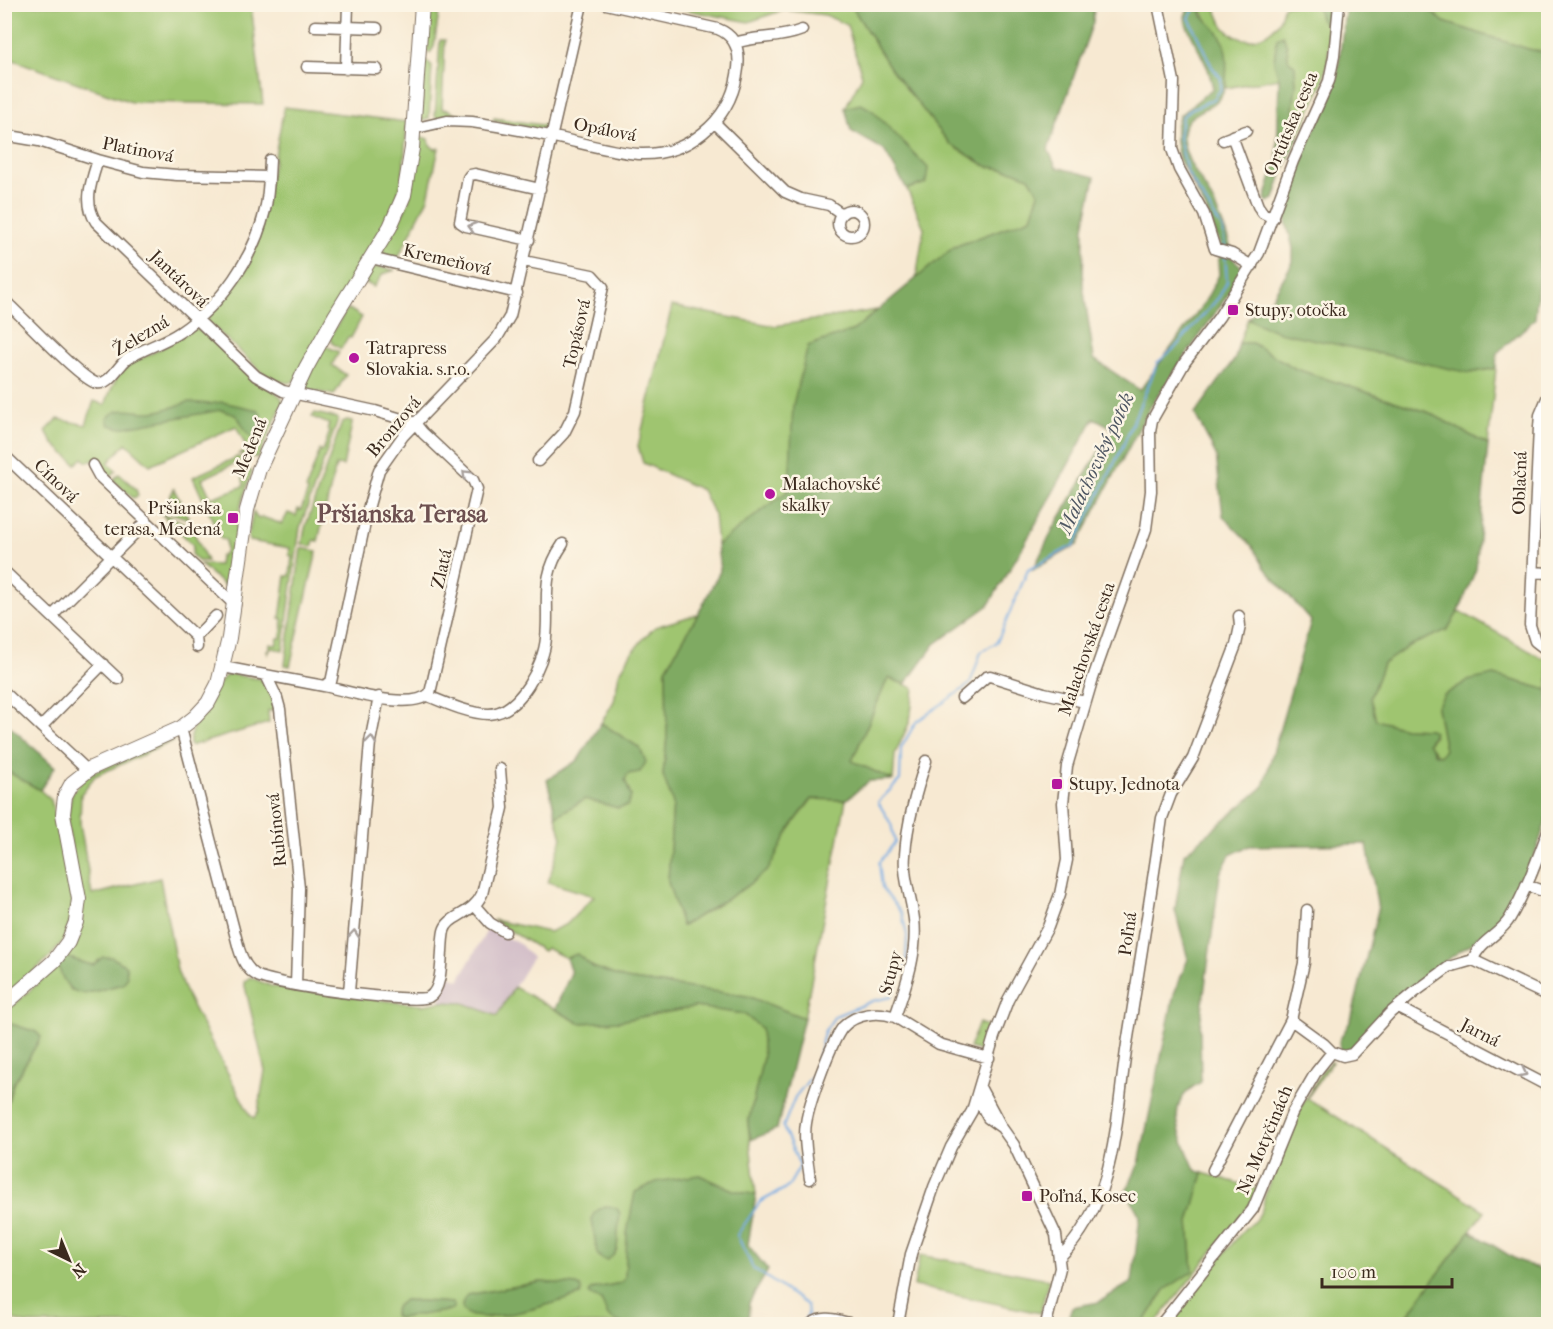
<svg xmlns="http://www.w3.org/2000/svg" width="1553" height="1329" font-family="'IM FELL French Canon',serif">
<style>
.industrial{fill:#d2bdc8}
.green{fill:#9fc570;stroke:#6d7847;stroke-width:1.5;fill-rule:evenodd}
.forest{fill:#7faa62;stroke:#5d6a40;stroke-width:1.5}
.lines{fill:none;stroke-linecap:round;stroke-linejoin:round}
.stream{stroke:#75abe3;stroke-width:2}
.minor-casing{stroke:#7d6d5d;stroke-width:13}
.tertiary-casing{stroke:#7d6d5d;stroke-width:16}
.minor{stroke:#fff;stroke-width:10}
.tertiary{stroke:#fff;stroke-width:14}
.oneway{stroke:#a79f9a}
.poi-dot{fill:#b5179e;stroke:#fcf5e5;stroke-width:2}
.labels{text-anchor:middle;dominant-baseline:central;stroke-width:5;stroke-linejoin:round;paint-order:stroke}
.street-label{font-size:18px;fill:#3b2a1e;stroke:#fcf5e5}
.poi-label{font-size:18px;fill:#3b2a1e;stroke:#fcf5e5;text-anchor:start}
.water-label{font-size:20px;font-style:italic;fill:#4f5763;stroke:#fcf5e5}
.district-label{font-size:24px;font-weight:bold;fill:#6d5050;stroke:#fcf5e5}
</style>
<rect width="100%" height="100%" fill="#fcf5e5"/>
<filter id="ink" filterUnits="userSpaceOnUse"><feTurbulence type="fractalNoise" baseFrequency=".0167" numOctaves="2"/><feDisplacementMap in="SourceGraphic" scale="12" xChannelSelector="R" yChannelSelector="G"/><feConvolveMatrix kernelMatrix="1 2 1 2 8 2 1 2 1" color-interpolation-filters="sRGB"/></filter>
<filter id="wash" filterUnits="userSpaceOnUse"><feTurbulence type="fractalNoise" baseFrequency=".008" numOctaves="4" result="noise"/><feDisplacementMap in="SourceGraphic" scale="24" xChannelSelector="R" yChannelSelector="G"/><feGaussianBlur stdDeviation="1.35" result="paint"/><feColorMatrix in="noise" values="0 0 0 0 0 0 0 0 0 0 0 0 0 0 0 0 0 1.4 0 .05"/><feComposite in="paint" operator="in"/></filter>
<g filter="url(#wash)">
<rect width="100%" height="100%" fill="#f7e9d2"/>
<path class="industrial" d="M489,927l32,18 11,13 -35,58 -33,-13 -24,-1 4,-29 15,7z"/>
<path class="green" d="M4,5h247l12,99 -132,-2 -126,-45z
M427,5h13l-6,42 -4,6 -6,-4z
M660,5h191l40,64 59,75 36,22 28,5 15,6 10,16 -8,25 -77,29 -38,32 8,-51 -17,-39 19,-6 -65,-79 -16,4 17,-32 -15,-51 -22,-10 -42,-5 -34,12z
M1200,5h14c3,6 6,16 10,22 16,19 39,15 54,-4 3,-5 4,-13 6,-18h33l9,19h4l-2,38 -5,20 -26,57v-15l-4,-14 3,-25 -1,-19 -7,-7 -1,-13 -4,-10 -6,2 -3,24 5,16 -53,10c-1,-13 2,-31 -2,-43 -5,-18 -21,-22 -24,-40z
M1423,5h125v48l-20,-4 -84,-27z
M440,40h5l-3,69 8,1 3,3 24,3v3l-40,-1 -2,-2z
M425,62h3l4,5 -3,51 -5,3 -4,-2 3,-56z
M284,107l123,15 -4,53 -9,36 -100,170 -5,2 -15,-3 -10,-6 -58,-54 24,-28 19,-28 25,-103z
M494,118l55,8 -9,4 -47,-9z
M421,137l8,2 1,6 5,4 4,-1 -11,50 -31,62 -12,-4 -3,-7 26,-45 7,-37 1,-27z
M376,267l19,3 -12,4 -9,13 -10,-5 8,-13z
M672,306l103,20 102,-16 -23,20 -46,16 -19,144 -72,55 -3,-30 -12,-25 -59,-27 -5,-17z
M349,309l13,8 -11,21 -3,-1 -7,12 -9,-6 -2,-6 15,-25z
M1248,318l10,6 212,49 26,-5 -8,77 -58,-32 -134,-44 -44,-26h-13z
M196,329l9,4 76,64 2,6 -25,55 -19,-4 9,-4 -12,-24 -86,39 -24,-22 -18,20 8,7 -6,7 -8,-10 -3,-8 -12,3 -4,-4 -7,6 -23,-21 -7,-12 12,-12 28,6 8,-24 11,4c16,-46 25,-38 62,-60 10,-5 19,-14 29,-16z
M326,346l13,6 -7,13 14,10 -12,20 -25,-5 -2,-3 -2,1 -1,-3 19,-37z
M315,413l22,5 1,2 -38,108 -17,122 -12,-2 -3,6 -1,-4h2l1,-6 6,1 2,-7h3l2,-19 -3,-1 6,-42h4l2,-20 -3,-1 1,-7 -40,-7 -2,-4 5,-25 4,6 4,1 1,-2 20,7 6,-11 8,3 2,-7 3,1 7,-19 -2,-2 14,-39 3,1 7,-20 -3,-1 2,-6 -17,-7z
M347,420l5,1v3l-9,42 -7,-1 -18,76 -4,-1 -2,7 -10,-3 3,-16 37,-106z
M237,457l8,2 -43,20 9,19 33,-12 -2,-13 4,-3 6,1 -14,44 -6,67 -7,4 -25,-22 19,1 1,-8 6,-5v-12l-5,-1 -28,-62z
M119,474l17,15 2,7 -5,2 -20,-18z
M174,489l15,30 -26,-9z
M161,513l30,13 16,35h-9l-6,-6 1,-10z
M301,548l16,3 -27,115 -5,-1z
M1459,611l83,47 3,-2 3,2v32l-54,-15 -57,33 8,43 -5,4 -4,-1 -8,-11 6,-7 -5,-7 -25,-1 -28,-8 -6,-22 13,-34 26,-18 38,-16z
M698,614l-32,55 1,68 -4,38 10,28 -5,79 15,44 60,-37 24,-19 24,-43 21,-28 34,1 -42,218 -57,-22 -122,-17 -32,-12 -16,-13 -11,4 -20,-10 -3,3 -50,-31 56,12 18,-8 27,-28 -46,-14 14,-44 -6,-22 29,-17 33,9 9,-2 4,-10 -6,-16 15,-32 -39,-25 13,-22 5,-27 11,-19 14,-17 11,-11z
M229,674l32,5 13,20 1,11 -7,1 1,12 -79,23c-3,-23 22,-51 34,-69z
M888,678l26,10 -4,33 -15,33 -2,26 -41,-19z
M170,740l3,1 -78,35 -14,18 -1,29 12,72 68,-17 17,92 9,24 64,121 4,3 4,-6 7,-41 -21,-89 6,-5 21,9 58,8 94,11 17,-3 24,1 33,13 17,-29 65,36 40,-2 76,-14 49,7 17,14 2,30 -15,66 8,71 -23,-5 -34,-15 -72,87 -2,16 -4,5 -29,6 -1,6 10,5c9,14 2,15 21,22l1,2h-596l-22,-6v-207l8,-27 28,-47 -5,-5 -31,-10v-9l53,-48 13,25 14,4 38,-10 -20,-27 -9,8c-11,-1 -18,-6 -29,-8l17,-37 -15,-100 5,-28 17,-18zM540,1282l36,3 5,2 -1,8 -48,14 -45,9 -20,-23zM404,1300l48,3 2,3 -8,5 -47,7 -4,-1 -1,-4 3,-7z
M5,770l35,20 11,10 22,87 -1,31 -9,23 -12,15 -46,41z
M979,1023l13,5 -7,24 -16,-4z
M1330,1062h2l-25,36 178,113 -75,101 -7,12h-236l78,-96c11,-6 19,-17 19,-30l24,-68 34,-59z
M1203,1173l55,16 -4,10 -99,125h-12l22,-34 28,-20 -4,-48z
M920,1255l129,24 -9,34 -126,-27z"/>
<path class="forest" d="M851,5h243l-1,17 -45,127 8,18 39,10 -11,50 -1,58 11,74 46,31 64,-87 15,-28 -1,-14 3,-5 10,1 10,9v10l-89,128 -75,141 -44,25 20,-41 60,-101 -19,-10 -70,127 -36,61 -53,38 -30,40 -17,-6 -36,83 41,19 -24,1 -23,19 -35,-1 -20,28 -23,43 -25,19 -61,37 -14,-44 5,-79 -10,-28 4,-38 -1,-68 32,-55 22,-43 -3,-26 72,-55 4,-85 15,-59 46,-16 100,-83 77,-29 8,-25 -10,-16 -15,-6 -28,-5 -36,-22 -59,-75z
M1189,5h11l2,11c9,8 18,16 22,28 4,12 4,44 -4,54 -13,15 -40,15 -37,41 2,21 15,36 25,53 10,19 18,39 24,60l-10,-2 -16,-41 -27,-50 -3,-17v-16l4,-11 33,-27 -5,-19 -22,-45 -1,-8z
M1317,5h17l-4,19h-4l-6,-5z
M1346,5h77l21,17 84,27 20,4v121l-13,145 -38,34 -1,15 -26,5 -191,-41 -21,-8 -10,-6 24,-20 21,-36v-14l-7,-27 -2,-21 53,-122z
M1283,35l4,11 1,13 7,7 1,19 -3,25 4,14v15l-15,35 -8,25 -6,3 -3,-3 12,-38 2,-83 -5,-16 3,-24z
M861,104l11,6 56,58 -2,15 -19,6 -23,-39 -33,-19 -6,-23z
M1239,343h13l44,26 134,44 58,32 -12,124 -17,42 -12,19 -38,16 -26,18 -13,34 6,22 28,8 25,1 5,3 -6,11 7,11 5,1 5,-5 -8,-43 7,-12 23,-14 27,-6 54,15v125l-11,34 -30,65 -15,16 -53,35 -46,36 -41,47 -12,3 -1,-10 12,-21 27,-110 -11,-66 -118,2 -19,9 -10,19 -16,120 -4,33 1,55c-42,22 -18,56 -6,88l8,3 -14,49 4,49 -28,19 -22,34h-45l-4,-4 -25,-5 3,-8 27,-5 33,-20 8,-66 -14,-25 13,-27 35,-170 14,-35 -13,-49 9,-56 79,-67 48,-166 -46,-53 -12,-21 -30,-31 -7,-61 -21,-41 40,-55z
M189,402l20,2 13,-2 36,8 4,7 -5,18 -4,3c-11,-6 -10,-18 -18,-23 -4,-2 -10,-3 -14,-5l-101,18 -11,-3 -2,-6c10,-15 30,-6 45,-7 12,-1 26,-7 37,-10z
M5,722l50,45 -15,23 -35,-20z
M601,723l39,25 6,14 -6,10 -12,2 -3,6 6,17 -4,9 -9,2 -33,-9 -29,17 -9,-36 31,-20z
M577,954l16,13 32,12 122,17 57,22 -27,111 -26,11 -3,-16 15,-66 -2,-30 -17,-14 -49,-7 -76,14 -40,2 -24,-14 16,-36 -5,-15z
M65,957c10,2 18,7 28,8l10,-8h9l14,9 1,12 -4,6c-31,6 -53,24 -65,-19z
M5,1022l31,10 5,5 -28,47 -8,27z
M699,1175l34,15 23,5 -8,50 20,25 -19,33 -1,21h-125c-4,-3 -8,-3 -13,-6 -5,-4 -5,-12 -9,-18l-10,-5 -2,-2 3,-4 29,-6 4,-5 2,-45 8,-41 21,-10z
M604,1206c22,0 15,10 14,26 -1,13 2,21 -11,28l-5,-1 -5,-5 -5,-35 2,-6z
M1470,1231l45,28 33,14v51h-145l7,-12z
M541,1282l35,3 5,2 1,4 -2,4c-20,6 -102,34 -116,16 -5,-5 0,-12 3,-16z
M404,1300l48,3 2,3 -2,3 -6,2 -47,7 -4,-1 -1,-4 3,-7z"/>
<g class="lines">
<path class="stream" d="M1197,4l-8,14 23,49 9,11v11l-7,10 -23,10 -9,8 -3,21 8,34 36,58 2,19
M802,1324l6,-9 -1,-10 -54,-37 -16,-33 23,-33 28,-15 12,-21 -17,-39 12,-30 20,-25 9,-40 11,-16 37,-15 19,-4 15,-36 1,-26 -5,-21 -20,-26 -3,-25 16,-21 -4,-18 -13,-22 22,-22 1,-32 15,-26 54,-38 11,-32 16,-10 31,-72 46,-25 48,-97 36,-86 17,-14 44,-51 8,-15 -2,-28"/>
</g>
</g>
<g filter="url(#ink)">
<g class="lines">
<g class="minor-casing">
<path id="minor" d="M1158,4l16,77 -2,68 7,20 25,45 11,35 17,5 20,12
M315,26l62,2
M735,43c22,-8 42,-3 67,-13
M307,67l70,2
M346,69l2,-65
M715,123l70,69 16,7 28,6 13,9
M412,129l35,-8 25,1c27,4 55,9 82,15 28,6 57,15 85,17 48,2 90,-32 98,-79 4,-20 1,-38 -19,-46l-112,-25
M4,135l35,6 59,19 45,12 34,3 92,2
M1232,136l26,70 5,7 10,5
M1223,140l23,-9
M98,160c-7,22 -15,42 -2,62l160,154 27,15 92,20 40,12
M838 223a13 13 0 1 1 26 0a13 13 0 1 1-26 0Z
M529,240l-63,-14 -6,-4 8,-44 2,-3 5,-1 65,15
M371,258l146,35
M524,261l68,14 11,12 -28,124 -11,22 -26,28
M4,300c17,15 75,78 92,83 13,3 22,-17 31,-24 17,-11 37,-16 53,-27 41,-27 74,-74 85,-122 4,-16 4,-34 5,-50
M1548,396l-8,19 -1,12 -9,198 5,16 13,10
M4,455l192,182 1,10
M93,465l6,11 136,129
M4,571l114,108
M1533,572l15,1
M52,616l95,-95
M196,637l20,-21
M223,667l101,19 7,-4 37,-173 11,-39 24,-34 94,-98 13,-22 72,-312
M266,675l11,23 3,11 19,179 -3,97
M324,686c24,5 87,26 106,7l47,-204 -4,-9 -50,-47 -8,-10
M4,692l83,78
M428,696c17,7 42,18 61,18 31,-1 55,-50 57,-76 4,-38 -7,-59 17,-94
M962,698l24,-21 4,-1 54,17 41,9
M41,727l62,-63
M181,728l58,221c3,10 7,20 17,26 15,10 159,29 173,22 16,-9 11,-49 15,-66 4,-16 29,-16 38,-37l21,-86 -3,-39
M1526,885l22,8
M475,906l15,17 15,9
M1473,960l75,36
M349,992l21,-250 9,-45
M1397,1007l151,79
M895,1017l44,27 50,14
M1291,1020l33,24 8,8
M980,1087l22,41 12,17 42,90 4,33 -14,56
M977,1097l11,21 14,10
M1213,1170l78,-150 13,-57 3,-53
M810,1179c-2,-18 -7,-38 -4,-56 3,-20 25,-81 37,-96 13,-14 36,-16 52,-10 11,-33 23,-63 19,-98 -3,-22 -11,-42 -9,-64 2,-32 11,-63 21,-94
M1060,1257c58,-58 55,-138 67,-213 12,-75 24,-150 35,-226l9,-24 22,-36 43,-113 4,-19 -1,-10
M811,1324c14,-10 27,-3 42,0
M898,1324l13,-70 23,-67 17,-40 21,-36 22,-74 14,-37 40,-73 12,-33 7,-34 -4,-57 4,-37 25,-85 54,-152 5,-38 -1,-60 2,-11 33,-58 34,-45 40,-64 34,-92 36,-80 5,-25 5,-52
M1161,1324l92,-115 39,-96 24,-41 16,-20 11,4 9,-2 38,-41 25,-21 34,-25 24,-7c6,-19 27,-25 37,-42 16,-27 27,-58 38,-87"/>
</g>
<g class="tertiary-casing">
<path id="tertiary" d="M4,1005l50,-44 14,-19 8,-20 3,-23 -16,-85 2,-18 7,-13 19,-15 90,-40 14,-11 13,-14 10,-19 11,-46 18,-128 12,-41 47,-101 29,-52 55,-89 14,-32 8,-47 10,-144"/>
</g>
<use href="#minor" class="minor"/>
<use href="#tertiary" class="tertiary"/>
</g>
<defs><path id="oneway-chevron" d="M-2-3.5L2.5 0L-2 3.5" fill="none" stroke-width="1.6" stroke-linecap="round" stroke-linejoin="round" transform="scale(1.5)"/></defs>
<g class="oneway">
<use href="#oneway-chevron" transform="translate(472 227) rotate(-164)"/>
<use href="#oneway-chevron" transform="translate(466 474) rotate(-136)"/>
<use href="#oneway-chevron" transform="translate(371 740) rotate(-83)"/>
<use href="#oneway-chevron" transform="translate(354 934) rotate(-85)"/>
<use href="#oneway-chevron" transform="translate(1523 1073) rotate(27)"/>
</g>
</g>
<g class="poi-dot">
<rect x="1227" y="304" width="12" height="12" rx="3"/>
<circle cx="354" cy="358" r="6"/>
<circle cx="770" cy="494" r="6"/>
<rect x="227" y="512" width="12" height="12" rx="3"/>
<rect x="1051" y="778" width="12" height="12" rx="3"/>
<rect x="1021" y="1190" width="12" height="12" rx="3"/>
</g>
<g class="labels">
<g class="street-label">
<text transform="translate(1291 124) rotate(-67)">Ortútska cesta</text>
<text transform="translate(605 130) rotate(11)">Opálová</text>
<text transform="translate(138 150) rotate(11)">Platinová</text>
<text transform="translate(447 260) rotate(13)">Kremeňová</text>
<text transform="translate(179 279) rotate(44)">Jantárová</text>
<text transform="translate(577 334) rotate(-77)">Topásová</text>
<text transform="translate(141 336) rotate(-31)">Železná</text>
<text transform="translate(394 427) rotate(-50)">Bronzová</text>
<text transform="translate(250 448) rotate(-68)">Medená</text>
<text transform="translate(56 481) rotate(44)">Cínová</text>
<text transform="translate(1520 483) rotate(-88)">Oblačná</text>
<text transform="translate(442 569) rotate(-77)">Zlatá</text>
<text transform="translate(1087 649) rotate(-71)">Malachovská cesta</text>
<text transform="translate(277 830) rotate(-96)">Rubínová</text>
<text transform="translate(1128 934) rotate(-82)">Poľná</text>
<text transform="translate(891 973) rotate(-75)">Stupy</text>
<text transform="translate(1480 1033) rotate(27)">Jarná</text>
<text transform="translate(1265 1140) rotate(-67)">Na Motyčinách</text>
</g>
<g class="poi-label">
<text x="1245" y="310">Stupy, otočka</text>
<text x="366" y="348">Tatrapress<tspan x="366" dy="21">Slovakia. s.r.o.</tspan></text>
<text x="782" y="484">Malachovské<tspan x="782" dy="21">skalky</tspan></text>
<text x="221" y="508" text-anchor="end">Pršianska<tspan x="221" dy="21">terasa, Medená</tspan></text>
<text x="1069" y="784">Stupy, Jednota</text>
<text x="1039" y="1196">Poľná, Kosec</text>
</g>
<g class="water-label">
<text transform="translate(1096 463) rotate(-65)">Malachovský potok</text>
</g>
<g class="district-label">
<text x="402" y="514">Pršianska Terasa</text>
</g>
</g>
<rect width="1553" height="1329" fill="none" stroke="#fcf5e5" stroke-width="24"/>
<g transform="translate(69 1260) rotate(137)" stroke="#fcf5e5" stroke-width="4.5" paint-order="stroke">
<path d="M0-4.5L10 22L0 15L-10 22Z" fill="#3b2a1e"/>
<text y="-9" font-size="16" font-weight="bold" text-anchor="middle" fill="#3b2a1e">N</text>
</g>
<path d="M1322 1278v9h130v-9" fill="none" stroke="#3b2a1e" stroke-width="3"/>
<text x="1331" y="1278" font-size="18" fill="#3b2a1e" stroke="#fcf5e5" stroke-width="4.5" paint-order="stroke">100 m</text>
</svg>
